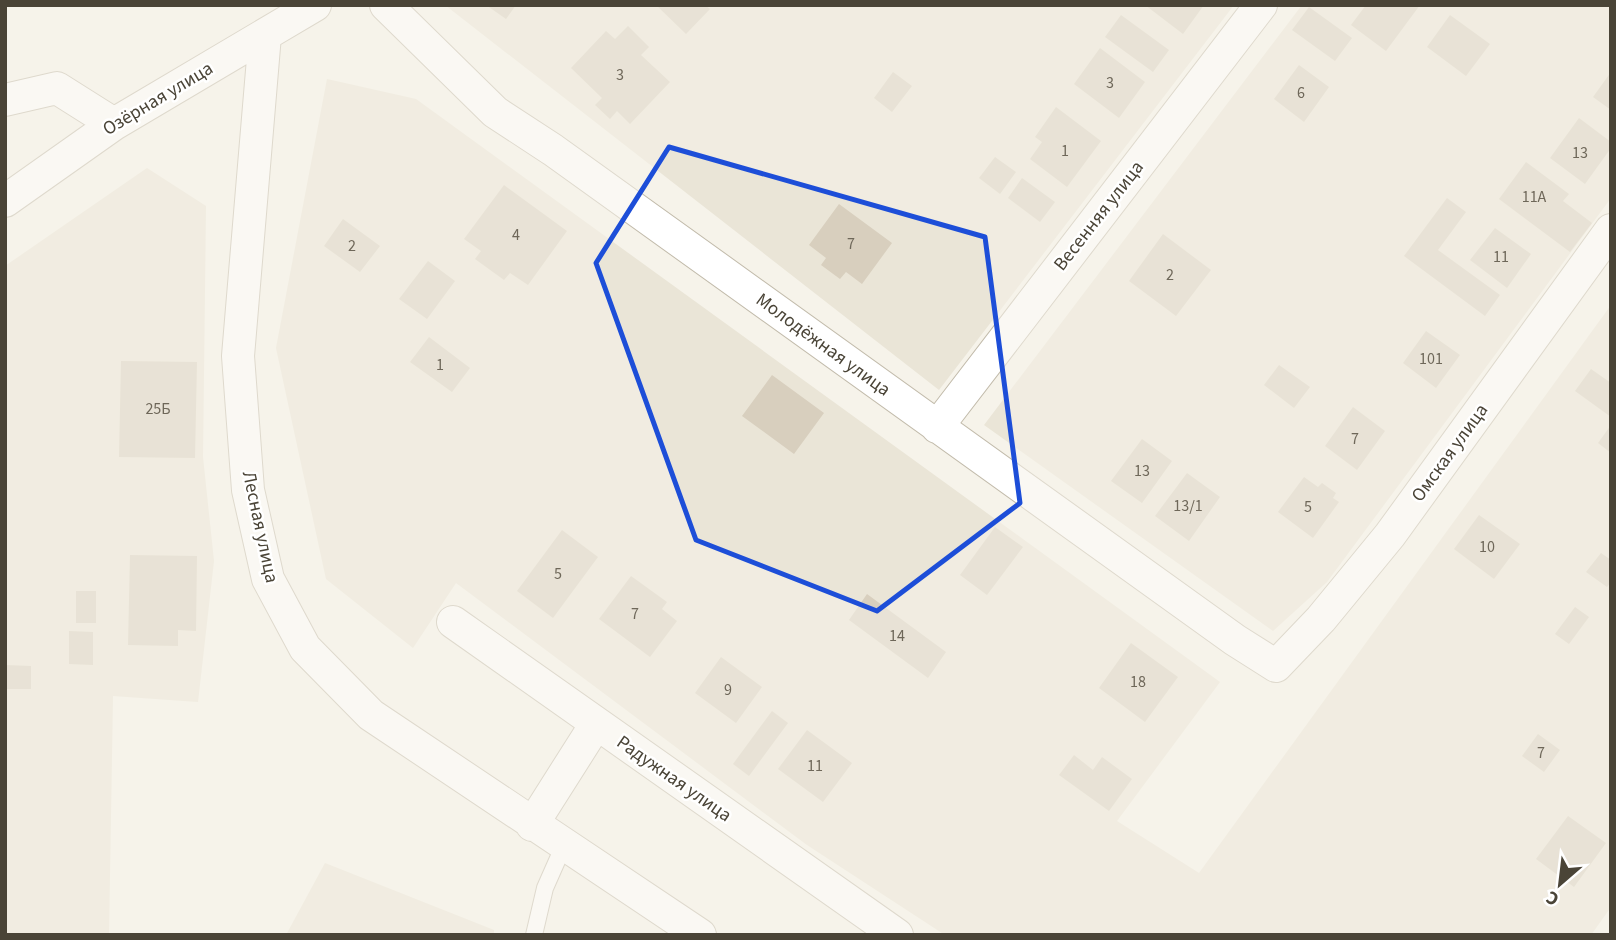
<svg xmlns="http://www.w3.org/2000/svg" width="1616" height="940" font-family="'Source Sans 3',sans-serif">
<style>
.residential{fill:#eae5d7}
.building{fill:#d8cfbe}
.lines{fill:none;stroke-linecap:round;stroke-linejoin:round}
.service-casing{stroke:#c2bbab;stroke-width:18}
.minor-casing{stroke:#c2bbab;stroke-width:34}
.service{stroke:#fff;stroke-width:16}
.minor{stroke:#fff;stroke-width:32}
.marked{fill:none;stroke:#1d4ed8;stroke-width:5;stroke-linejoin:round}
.labels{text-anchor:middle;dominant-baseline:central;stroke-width:5;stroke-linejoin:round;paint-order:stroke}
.number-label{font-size:16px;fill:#6e6759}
.street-label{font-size:19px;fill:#4a4437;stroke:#fff}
</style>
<rect width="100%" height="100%" fill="#f6f3ea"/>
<path class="residential" d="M445,5h789l-295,385z
M1302,5h309v193l-284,384 -54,49 -289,-206z
M327,79l89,20 804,583 -103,139 82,52 412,-568v602l-20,28h-646l-138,-90 -351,-262 -43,65 -87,-69 -50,-231z
M147,168l59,38 -3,251 11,104 -16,141 -85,-6 -4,239h-104v-669z
M325,863l169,67v5h-208z"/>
<path class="building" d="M486,5h30l-10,14z
M656,5h49l5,4 -24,25z
M1145,5h59l-21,29z
M1366,5h54l-34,46 -35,-26z
M1309,7l43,31 -17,23 -43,-31z
M1121,15l48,35 -16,22 -48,-35z
M1450,15l40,29 -24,32 -39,-29z
M628,26l21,21 -8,8 29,27 -40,42 -13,-13 -7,8 -15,-14 7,-7 -31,-30 35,-37 9,8z
M1100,48l45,34 -26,36 -45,-34z
M1299,65l30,22 -25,35 -30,-23z
M893,72l19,14 -20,26 -18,-14z
M1611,72v38l-18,-13z
M1056,107l45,34 -34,46 -37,-28 12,-17 -7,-5z
M1579,118l32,24v6l-26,36 -35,-26z
M995,157l21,15 -16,22 -21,-16z
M1526,162l43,32 -6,7 29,22 -22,29 -71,-53z
M1022,178l33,24 -15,20 -32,-24z
M504,185l63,46 -39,54 -18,-12 -6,7 -29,-21 6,-8 -17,-12z
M1447,198l19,14 -28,38 62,45 -15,21 -81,-60z
M839,204l53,39 -30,41 -16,-12 -6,7 -19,-14 5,-7 -17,-13z
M343,219l37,27 -20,26 -36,-26z
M1495,228l36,26 -24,34 -37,-28z
M1163,234l48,36 -35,46 -47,-35z
M428,261l27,20 -28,38 -28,-20z
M1426,331l34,24 -24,33 -33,-25z
M429,337l41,31 -18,24 -42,-30z
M121,361l76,1 -2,96 -76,-1z
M1279,365l31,22 -16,21 -30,-23z
M1591,369l20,14v34l-36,-26z
M772,375l52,38 -30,41 -52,-38z
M1353,407l32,24 -28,39 -32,-24z
M1611,425v28l-13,-10z
M1142,439l30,22 -30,42 -31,-22z
M1187,473l33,24 -31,44 -34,-25z
M1304,477l14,10 4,-4 14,10 -3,5 6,4 -26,36 -35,-26z
M1479,515l41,29 -26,35 -40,-30z
M995,527l28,20 -36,48 -27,-20z
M562,530l36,27 -45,61 -36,-27z
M1601,553l10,7v22l-4,5 -21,-15z
M130,555l67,1 -1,75 -18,-1v16l-50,-1z
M631,576l36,26 -5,7 15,12 -27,36 -51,-38z
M76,591h20v32h-20z
M867,594l79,58 -18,26 -79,-58z
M1575,607l14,10 -20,27 -14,-10z
M69,631l24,1v33l-24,-1z
M1131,643l47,34 -33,45 -46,-34z
M721,657l41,30 -26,36 -41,-30z
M5,665l26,1v23h-26z
M772,711l16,12 -39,53 -16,-12z
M807,730l45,33 -29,39 -45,-33z
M1538,734l22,16 -16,22 -22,-16z
M1074,755l19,15 9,-13 30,22 -23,32 -50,-36z
M1568,816l38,27 -32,44 -38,-28z"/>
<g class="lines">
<g class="service-casing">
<path id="service" d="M534,935l11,-47 19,-43"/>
</g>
<g class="minor-casing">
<path id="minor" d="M386,5l109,107 58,38 682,490 41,26 45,-47 69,-84 221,-305
M265,35l-27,321 10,134 20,89 37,69 66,67 329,220
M5,100l52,-12 57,36
M5,201l109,-77 201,-119
M937,427l324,-422
M453,622l444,313
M532,825l64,-101"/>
</g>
<use href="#service" class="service"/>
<use href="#minor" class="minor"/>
</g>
<path d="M0 0H1616V940H0ZM669,147l316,90 35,266 -143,108 -181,-71 -100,-277z" fill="#f6f3ea" fill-opacity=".55" fill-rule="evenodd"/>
<path class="marked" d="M669,147l316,90 35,266 -143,108 -181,-71 -100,-277z"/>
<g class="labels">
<g class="number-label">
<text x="620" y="75">3</text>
<text x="1110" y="83">3</text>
<text x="1301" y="93">6</text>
<text x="1065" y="151">1</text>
<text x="1580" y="153">13</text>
<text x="1534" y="197">11А</text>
<text x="516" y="235">4</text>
<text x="851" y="244">7</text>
<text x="352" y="246">2</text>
<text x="1501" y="257">11</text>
<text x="1170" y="275">2</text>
<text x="1431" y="359">101</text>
<text x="440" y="365">1</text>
<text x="158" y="409">25Б</text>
<text x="1355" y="439">7</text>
<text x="1142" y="471">13</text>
<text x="1188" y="506">13/1</text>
<text x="1308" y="507">5</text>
<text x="1487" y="547">10</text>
<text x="558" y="574">5</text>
<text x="635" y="614">7</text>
<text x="897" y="636">14</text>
<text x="1138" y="682">18</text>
<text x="728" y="690">9</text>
<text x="1541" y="753">7</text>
<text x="815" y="766">11</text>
</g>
<g class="street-label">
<text transform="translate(158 99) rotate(-31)">Озёрная улица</text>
<text transform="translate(1099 216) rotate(-52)">Весенняя улица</text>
<text transform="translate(823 345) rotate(36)">Молодёжная улица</text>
<text transform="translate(1450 453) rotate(-54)">Омская улица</text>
<text transform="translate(260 527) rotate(78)">Лесная улица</text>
<text transform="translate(674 779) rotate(35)">Радужная улица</text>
</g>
</g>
<rect width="1616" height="940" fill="none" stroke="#4a4437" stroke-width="14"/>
<g transform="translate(1560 884) rotate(208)" stroke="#ffffff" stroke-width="5" paint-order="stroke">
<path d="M0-5L12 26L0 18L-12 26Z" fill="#4a4437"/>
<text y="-10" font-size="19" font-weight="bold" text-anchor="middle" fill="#4a4437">С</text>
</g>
</svg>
